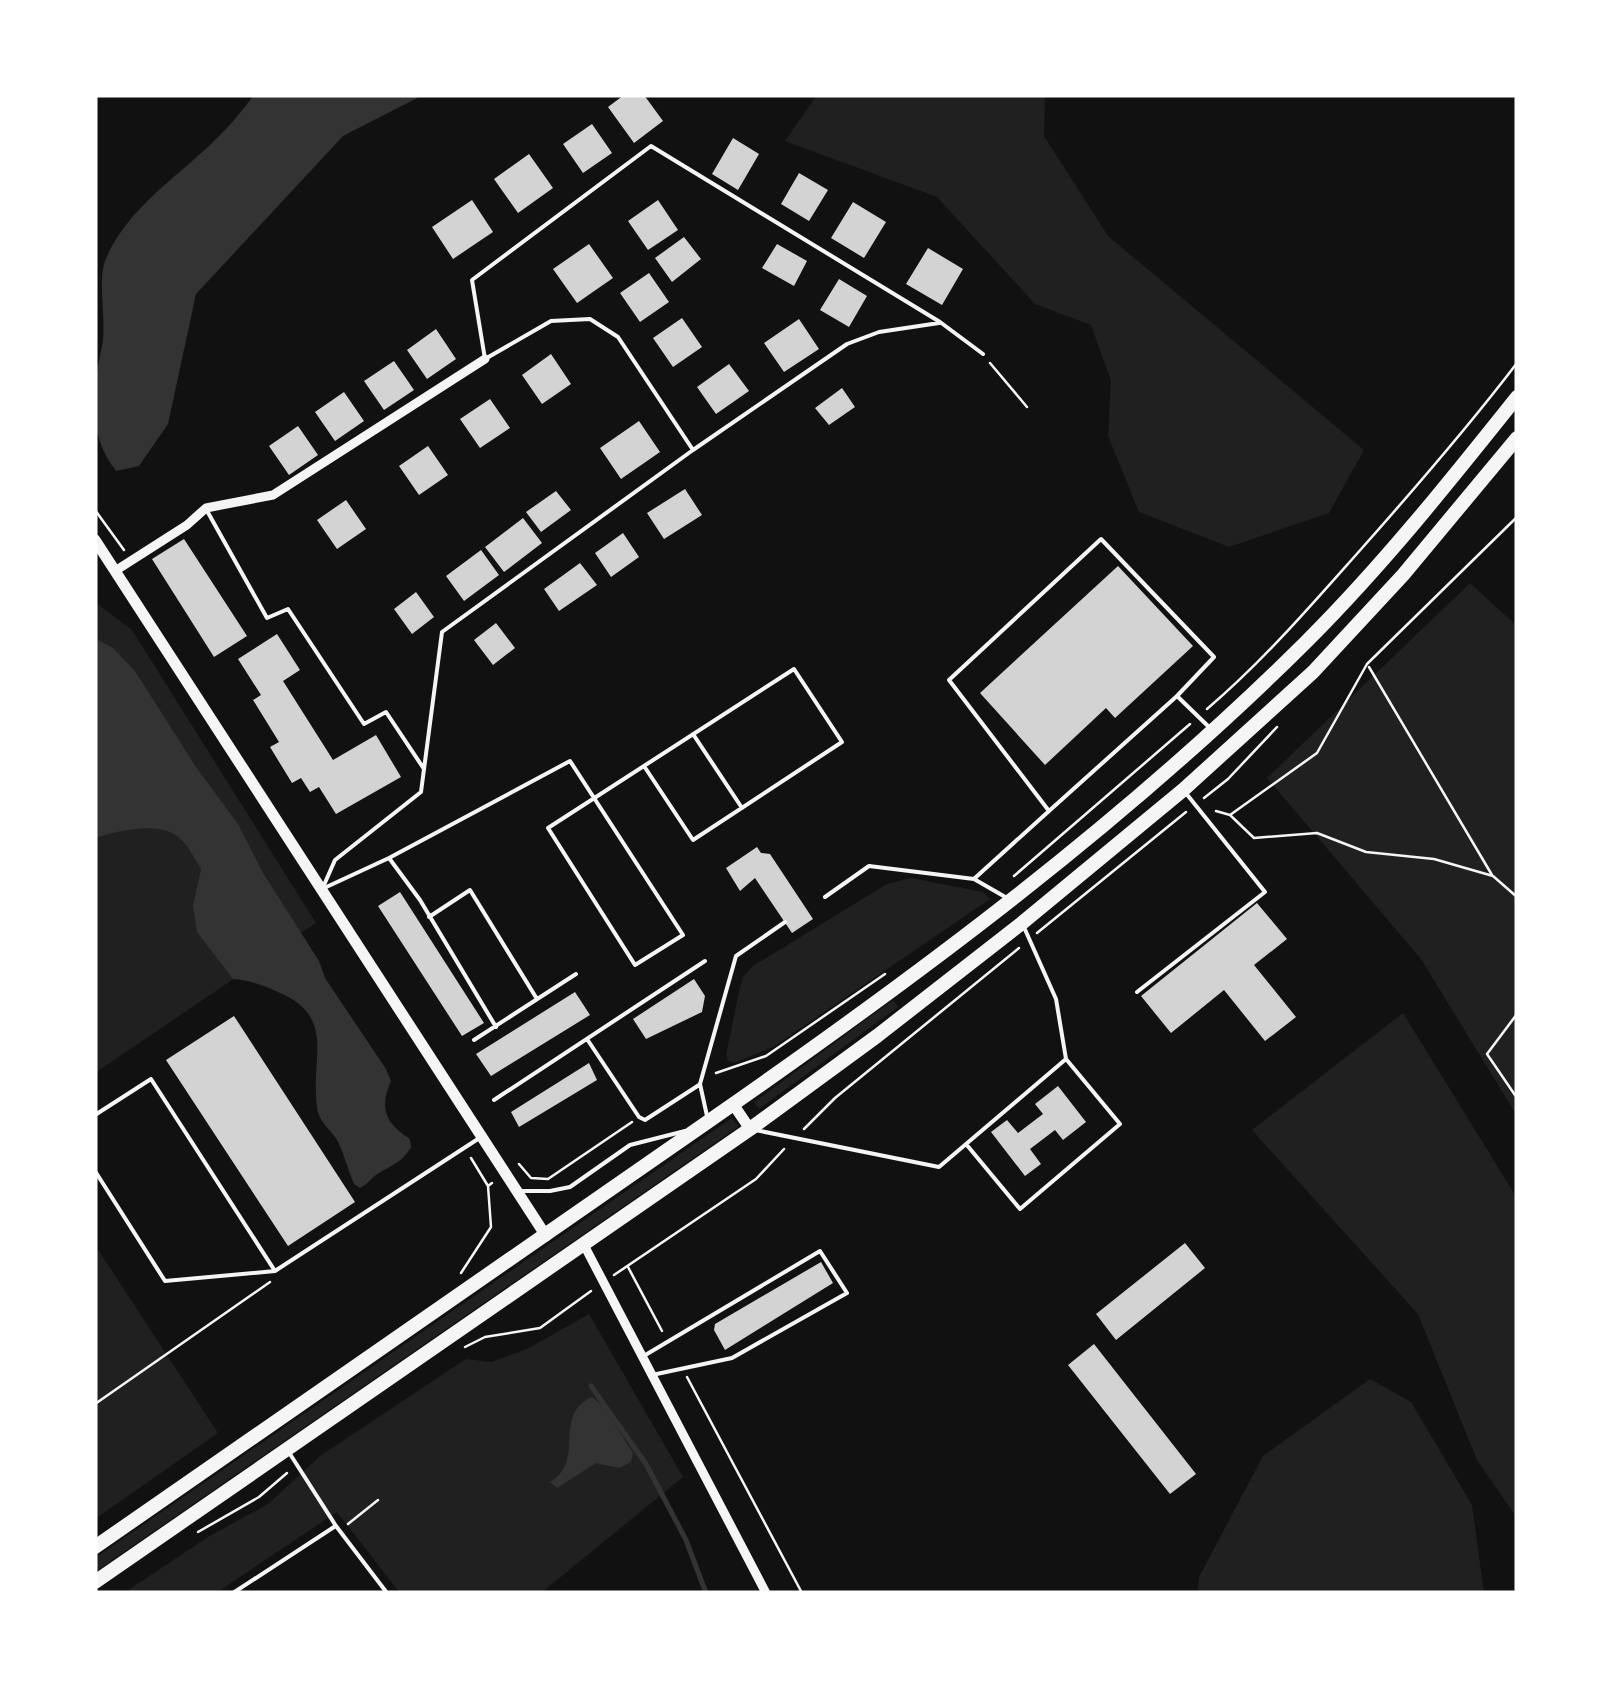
<svg xmlns="http://www.w3.org/2000/svg" width="1612" height="1688" font-family="Manrope,sans-serif">
<style>
.green{fill:#202020}
.water{fill:#333}
.lines{fill:none;stroke-linecap:round;stroke-linejoin:round}
.stream{stroke:#333;stroke-width:5}
.building{fill:#d3d3d3}
.path{stroke:#f5f5f5;stroke-width:2.5}
.service{stroke:#f5f5f5;stroke-width:4}
.minor{stroke:#f5f5f5;stroke-width:9}
.tertiary{stroke:#f5f5f5;stroke-width:11}
.primary{stroke:#f5f5f5;stroke-width:14}
</style>
<rect width="100%" height="100%" fill="#111"/>
<path class="green" d="M817,95h228l-1,41 64,100 256,214 -35,63 -100,34 -90,-35 -31,-76 3,-55 -20,-56 -56,-21 -98,-107 -152,-56z
M1470,583l47,43v490l-96,-157 -154,-181z
M95,602l37,28 184,293 -221,150z
M911,878l72,14 7,7 -217,148 -39,16 -6,-2 -2,-6 14,-67 3,-11 10,-11 134,-82z
M893,1000l5,7 -139,102 -5,-7z
M1403,1013l114,185v320l-40,-58 -59,-146 -166,-184z
M732,1118l6,9 -643,445v-14z
M95,1245l123,188 -123,86z
M589,1314l94,163 -142,116h-141l-63,-81 -121,81h-92l84,-56 60,-33 52,-48 146,-97 25,3 36,-13z
M1370,1379l41,23 61,103 12,88h-286l1,-16 64,-121z"/>
<path class="water" d="M254,95h169l-80,41 -147,158 -28,130 -29,42 -23,5c-30,-39 -23,-80 -14,-125 5,-25 -5,-63 3,-85 21,-53 76,-86 114,-125 13,-12 24,-27 35,-41z
M95,638l18,10 22,23 61,96 42,57 25,49 56,88 6,17 61,91 5,12c-12,27 -6,42 19,58l1,8c-9,16 -18,17 -32,26 -8,4 -10,11 -19,15l-6,-4c-6,-14 -10,-31 -17,-44 -7,-11 -19,-19 -20,-33 -7,-50 20,-90 -39,-115 -15,-7 -29,-12 -45,-13l-36,-47 -4,-26 8,-37c-7,-11 -13,-25 -24,-33 -20,-15 -61,-5 -82,2z
M592,1397l11,9 30,47 -2,9 -12,6 -23,-5 -39,25 -7,-6c37,-22 1,-66 42,-85z"/>
<g class="lines">
<path class="stream" d="M591,1386l55,78 40,76 20,53"/>
</g>
<path class="building" d="M624,95h20l19,26 -29,22 -26,-36z
M592,124l20,29 -29,20 -20,-29z
M733,138l26,16 -21,36 -26,-16z
M529,154l24,34 -35,25 -24,-34z
M799,173l29,17 -19,31 -28,-17z
M472,200l21,32 -40,27 -21,-32z
M658,200l20,30 -30,20 -20,-29z
M853,202l33,20 -22,36 -33,-20z
M684,237l17,22 -29,23 -17,-24z
M589,244l24,34 -36,25 -24,-34z
M777,244l30,17 -13,25 -32,-18z
M928,248l35,21 -21,36 -36,-21z
M649,273l20,29 -29,20 -20,-29z
M839,279l28,17 -18,31 -29,-17z
M682,318l20,29 -29,20 -20,-29z
M799,319l20,30 -35,23 -20,-29z
M436,329l20,30 -29,20 -20,-29z
M551,354l20,30 -29,20 -20,-29z
M394,361l20,29 -30,20 -20,-29z
M729,364l20,27 -33,23 -19,-27z
M842,388l13,19 -26,18 -14,-17z
M344,392l20,29 -29,20 -20,-29z
M490,399l20,29 -30,20 -20,-29z
M639,421l21,31 -39,27 -21,-31z
M298,426l20,29 -29,20 -20,-29z
M428,446l20,29 -29,20 -20,-29z
M685,489l17,26 -38,24 -17,-26z
M556,491l15,19 -30,22 -15,-20z
M346,500l20,29 -29,20 -20,-29z
M523,518l19,25 -38,29 -19,-25z
M623,533l16,24 -28,20 -16,-24z
M184,539l63,97 -33,21 -62,-98z
M481,550l18,25 -35,26 -18,-25z
M580,563l17,22 -38,26 -15,-22z
M1118,566l75,80 -78,72 -9,-10 -61,57 -65,-72z
M416,592l18,25 -22,17 -18,-25z
M496,623l19,25 -22,17 -19,-25z
M277,634l23,36 -17,11 50,79 43,-25 25,42 -65,37 -17,-27 -9,5 -9,-14 -9,5 -22,-36 9,-5 -26,-42 8,-5 -23,-36z
M757,847l4,6 9,1 43,65 -21,14 -37,-55 -15,13 -14,-23z
M400,892l84,131 -22,13 -84,-130z
M1257,903l30,36 -33,26 42,52 -31,24 -41,-51 -53,43 -30,-37z
M694,979l11,17 -3,16 -56,27 -13,-20z
M575,992l15,23 -99,61 -15,-22z
M234,1016l121,186 -67,44 -122,-186z
M589,1063l8,17 -78,47 -8,-15z
M1058,1086l28,36 -23,18 -8,-10 -25,19 11,15 -16,12 -34,-44 16,-12 11,13 25,-19 -8,-10z
M1185,1243l20,25 -89,72 -20,-26z
M821,1262l12,21 -108,67 -11,-20 1,-6z
M1094,1344l102,130 -26,20 -102,-129z"/>
<g class="lines">
<path class="path" d="M990,363l37,44
M95,510l29,40
M1369,667l123,208
M1207,709c54,-46 101,-100 148,-153 56,-63 111,-126 162,-193
M1204,798l24,-19 49,-52
M1216,811l14,4 24,23 63,-5 49,19 68,7 59,17 24,21
M1230,815l87,-62 50,-89 150,-147
M1014,876l176,-152
M1037,933l149,-121
M1517,1014l-30,40 30,44
M716,1073l50,-17 119,-82
M804,1129l31,-31 184,-150
M471,1158l17,28 4,-3
M519,1164l12,14 17,1 84,-57
M628,1267l34,64
M461,1273l30,-46 -3,-41
M614,1275l142,-96 28,-30
M465,1347l20,-10 55,-9 51,-37
M687,1377l115,216
M95,1404l175,-122
M348,1524l30,-24
M198,1532l61,-35 28,-24"/>
<path class="service" d="M693,450l-75,-113 -28,-18 -39,2 -66,38 -13,-79 179,-134 289,176 43,32
M206,509l61,109 21,-9 76,115 22,-12 38,57
M1177,696l37,-39 -113,-118 -152,141 100,131 128,-115 33,32
M693,734l49,74
M389,858l31,42 76,127
M975,878l74,-67
M324,885l11,-25 86,-68 21,-160 251,-182 154,-106 32,-12 60,-9
M322,889l67,-31 181,-97 113,174 -48,30 -87,-137 246,-159 48,73 -149,98 -49,-74
M825,897l44,-31 105,13 33,19
M429,917l41,-27 67,109
M1137,992l128,-100 -80,-100
M587,1039l52,78 6,3 54,-35
M474,1040l102,-66
M494,1100l211,-139
M95,1115l56,-36 124,192
M707,1116l-7,-32 36,-128 49,-34
M755,1130l184,37 127,-108 -10,-60 -33,-74
M966,1144l54,65 100,-85 -54,-65
M95,1171l70,110 110,-10 206,-134
M520,1191h30l20,-4 60,-42 55,-14
M642,1357l178,-106 27,42 -115,65 -80,17
M290,1454l46,72 51,67
M233,1593l101,-66"/>
<path class="minor" d="M115,571l72,-46 19,-17 67,-13 212,-136
M584,1245l182,348"/>
<path class="tertiary" d="M95,540l451,696
M733,1104l17,25"/>
<path class="primary" d="M95,1547c205,-142 410,-284 614,-426 210,-146 416,-299 597,-479 77,-77 144,-161 211,-245
M95,1582l655,-453 127,-93 145,-113 161,-133 130,-118 90,-97 114,-137"/>
</g>
<rect width="1612" height="1688" fill="none" stroke="#ffffff" stroke-width="195"/>
</svg>
